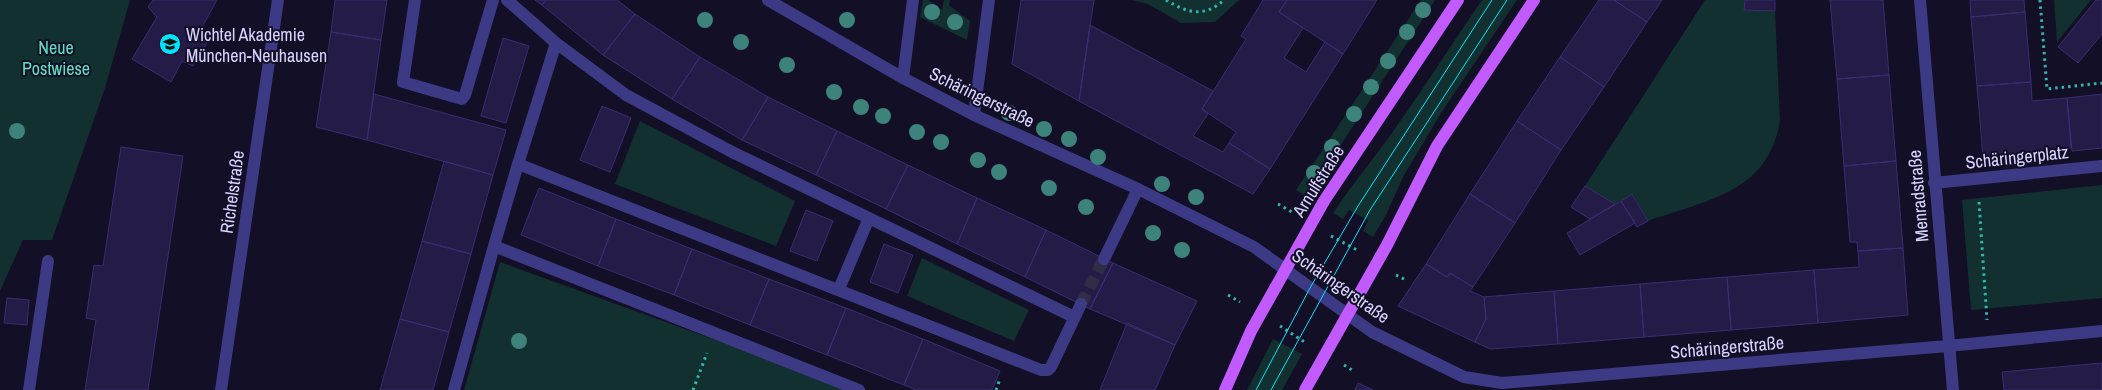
<svg xmlns="http://www.w3.org/2000/svg" width="2102" height="390" font-family="'Archivo Narrow',sans-serif">
<style>
.green{fill:#12302f}
.building{fill:#241b47;stroke:#3b2d73}
.lines{fill:none;stroke-linecap:round;stroke-linejoin:round}
.minor-tunnel{stroke:#312d47;stroke-width:12;stroke-dasharray:12 6;stroke-linecap:butt}
.path{stroke:#2fb8b0;stroke-width:3;stroke-dasharray:2.5 4;stroke-linecap:butt}
.minor{stroke:#3d3a85;stroke-width:12}
.major{stroke:#c25bff;stroke-width:12}
.tram{stroke:#00e5ff;stroke-width:1}
.tree{fill:#3d827b}
.labels{text-anchor:middle;dominant-baseline:central;stroke-width:4;stroke-linejoin:round;paint-order:stroke}
.poi-label{font-size:18px;fill:#d9d4ff;stroke:#130f26;text-anchor:start}
.park-label{font-size:18px;fill:#5fe0c0;stroke:#130f26}
.street-label{font-size:18px;fill:#d9d4ff;stroke:#130f26}
</style>
<rect width="100%" height="100%" fill="#130f26"/>
<path class="green" d="M0,0h130l-25,88 -53,152h-29l-23,51z
M923,0h5l14,10 2,-10h6l-1,5 21,16 -3,19 -47,-23z
M1132,0h107l-24,22 -34,1 -33,-19z
M1421,0h14l-128,197 -11,-7z
M1482,0h35l-76,113 -38,64 -17,38 -13,22 -10,-6 5,-11 -19,-10 -6,9 -10,-6c20,-30 43,-57 63,-86 30,-42 57,-85 86,-127z
M1705,0h40v10l30,1 5,109c-11,73 -74,80 -132,101l-15,-27 -18,10 -30,-18z
M2054,0h37l-34,42z
M640,121l155,80 -19,45 -161,-62z
M2102,185v113l-131,12 -9,-110z
M922,258l107,52 -15,31 -107,-45z
M500,262l354,128h-390z
M1273,339l29,15 -20,36h-35z"/>
<path class="building" d="M153,0h64l-21,38 11,5 -14,23 -11,-5 -11,21 -39,-23 25,-42 -9,-10z
M335,0h52l-6,40 -50,-8z
M535,0h11l-4,5z
M546,0h71l18,14 -32,41 -61,-50z
M1021,0h73l-15,101 -67,-37z
M1263,0h24l-8,12 24,16 -19,30 22,14 19,-30 18,12 -73,115 -41,-26 7,-11 -34,-23 44,-70 -5,-3z
M1287,0h90l-34,54 -64,-42z
M1599,0h15l33,22 -43,65 -44,-30z
M1614,0h48l-15,22z
M1745,0h30v11l-31,-1z
M1830,0h53l6,75 -52,4z
M1970,0h54l1,12 -54,5z
M2096,0h6v34l-24,29 -20,-16z
M2025,12l6,70 -54,4 -6,-69z
M635,14l65,43 -28,42 -69,-44z
M1090,25l123,66 -11,18 6,5 -15,22 30,16 6,-9 41,26 -17,25 -174,-93z
M331,32l50,8 -14,100 -51,-13z
M503,38l26,8 -23,77 -25,-7z
M700,57l68,40 -26,43 -70,-41z
M1560,57l44,30 -43,63 -44,-29z
M1889,75l7,86 -52,5 -7,-87z
M2031,82l1,19 35,-3 4,50 -88,9 -6,-71z
M374,94l132,36 -13,45 -126,-35z
M2102,94v54l-30,3 -5,-53z
M768,97l69,34 -21,44 -74,-35z
M602,106l29,12 -21,54 -30,-12z
M1517,121l44,29 -46,73 -45,-29z
M837,131l71,34 -22,44 -70,-34z
M121,147l62,9 -35,234h-63l11,-70 -10,-2 8,-53 9,1z
M444,161l49,14 -22,79 -49,-13z
M1896,161l7,87 -45,3 -1,-9h-7l-6,-76z
M908,165l69,33 -20,46 -71,-35z
M1585,186l30,18 -25,15 -19,-12z
M539,188l77,31 -18,47 -77,-31z
M1470,194l45,29 -42,64 -23,-14 -3,4 -21,-13z
M1632,194l16,27 -11,6 -16,-26z
M977,198l69,32 -21,47 -68,-33z
M1621,201l14,22 -55,32 -13,-22z
M806,210l27,11 -16,40 -27,-10z
M616,219l76,30 -18,46 -76,-29z
M1046,230l67,33 -23,46 -65,-32z
M422,241l49,13 -22,78 -49,-13z
M884,244l29,11 -15,38 -28,-11z
M1903,248l5,67 -90,8 -4,-53 45,-3 -1,-16z
M692,249l77,30 -19,46 -76,-30z
M1113,263l84,38 -22,44 -85,-36z
M1426,264l21,13 3,-4 23,14 -3,4 14,6 2,22 -11,23 -77,-36z
M1814,270l4,53 -87,7 -4,-53z
M1727,277l4,53 -87,7 -4,-53z
M769,279l77,29 -19,47 -77,-30z
M1640,284l4,53 -86,7 -4,-53z
M1554,291l4,53 -68,5 -15,-7 11,-23 -2,-22z
M7,298l22,2 -2,25 -23,-2z
M846,308l77,31 -19,46 -77,-30z
M400,319l49,13 -16,58h-53z
M1127,323l48,22 -20,45h-55z
M923,339l77,32 -8,19h-76l-12,-5z
M2102,363v27h-98l-2,-18z
M1358,383l15,7h-18z"/>
<g class="lines">
<path class="minor-tunnel" d="M1081,304l23,-45"/>
<path class="path" d="M1166,0c21,13 38,18 58,0
M2040,0l7,89 55,-6
M1979,202l8,118
M1278,204l14,8
M1331,236l28,15
M1396,275l8,4
M1228,295l12,7
M1280,326l26,17
M1344,365l8,5
M693,390l14,-37
M996,390l4,-11"/>
<path class="minor" d="M415,0l-12,82 59,17 3,-4 28,-95
M507,0l49,43
M768,0l135,78 71,37 164,74 116,58 118,85 92,45 38,6 446,-37 154,-15
M1920,0l33,390
M903,78l10,-78
M974,115l15,-115
M1934,183l168,-17
M494,246l24,-82
M1104,259l34,-70
M839,289l30,-71
M1074,317l-342,-165 -106,-57 -70,-52 -38,121 523,206h7l3,-3 30,-63
M29,390l19,-129
M221,390l57,-390
M454,390l40,-144 365,144"/>
<path class="major" d="M1225,390l26,-59 73,-130 134,-201
M1305,390l82,-145 50,-99 97,-146"/>
<path class="tram" d="M1256,390l54,-102 48,-82 134,-206
M1271,390l99,-180 137,-210"/>
</g>
<g class="tree">
<circle cx="1423" cy="10" r="8"/>
<circle cx="932" cy="12" r="8"/>
<circle cx="705" cy="20" r="8"/>
<circle cx="847" cy="20" r="8"/>
<circle cx="955" cy="22" r="8"/>
<circle cx="1407" cy="32" r="8"/>
<circle cx="741" cy="42" r="8"/>
<circle cx="1388" cy="61" r="8"/>
<circle cx="787" cy="65" r="8"/>
<circle cx="1371" cy="87" r="8"/>
<circle cx="834" cy="92" r="8"/>
<circle cx="861" cy="107" r="8"/>
<circle cx="1009" cy="113" r="8"/>
<circle cx="1354" cy="114" r="8"/>
<circle cx="883" cy="116" r="8"/>
<circle cx="1044" cy="129" r="8"/>
<circle cx="17" cy="131" r="8"/>
<circle cx="917" cy="132" r="8"/>
<circle cx="1069" cy="139" r="8"/>
<circle cx="941" cy="142" r="8"/>
<circle cx="1332" cy="147" r="8"/>
<circle cx="1098" cy="157" r="8"/>
<circle cx="978" cy="160" r="8"/>
<circle cx="999" cy="172" r="8"/>
<circle cx="1314" cy="173" r="8"/>
<circle cx="1162" cy="184" r="8"/>
<circle cx="1049" cy="188" r="8"/>
<circle cx="1196" cy="197" r="8"/>
<circle cx="1086" cy="207" r="8"/>
<circle cx="1153" cy="233" r="8"/>
<circle cx="1182" cy="250" r="8"/>
<circle cx="519" cy="341" r="8"/>
</g>
<defs>
<g id="school-disc" transform="scale(1.125)"><circle r="9.5" fill="#00e5ff" stroke="#130f26"/><path d="M0-5L7-2L0 1L-7-2ZM-4 1L0 2.5L4 1V4Q0 6-4 4Z" fill="#111"/></g>
</defs>
<g fill-rule="evenodd">
<use href="#school-disc" x="170" y="44"/>
</g>
<g class="labels">
<g class="poi-label">
<text x="186" y="34">Wichtel Akademie<tspan x="186" dy="21">München-Neuhausen</tspan></text>
</g>
<g class="park-label">
<text x="56" y="47">Neue<tspan x="56" dy="21">Postwiese</tspan></text>
</g>
<g class="street-label">
<text transform="translate(982 97) rotate(26)">Schäringerstraße</text>
<text transform="translate(2017 157) rotate(-6)">Schäringerplatz</text>
<text transform="translate(1318 181) rotate(-58)">Arnulfstraße</text>
<text transform="translate(232 192) rotate(-82)">Richelstraße</text>
<text transform="translate(1918 196) rotate(-95)">Menradstraße</text>
<text transform="translate(1341 286) rotate(35)">Schäringerstraße</text>
<text transform="translate(1727 347) rotate(-5)">Schäringerstraße</text>
</g>
</g>
</svg>
